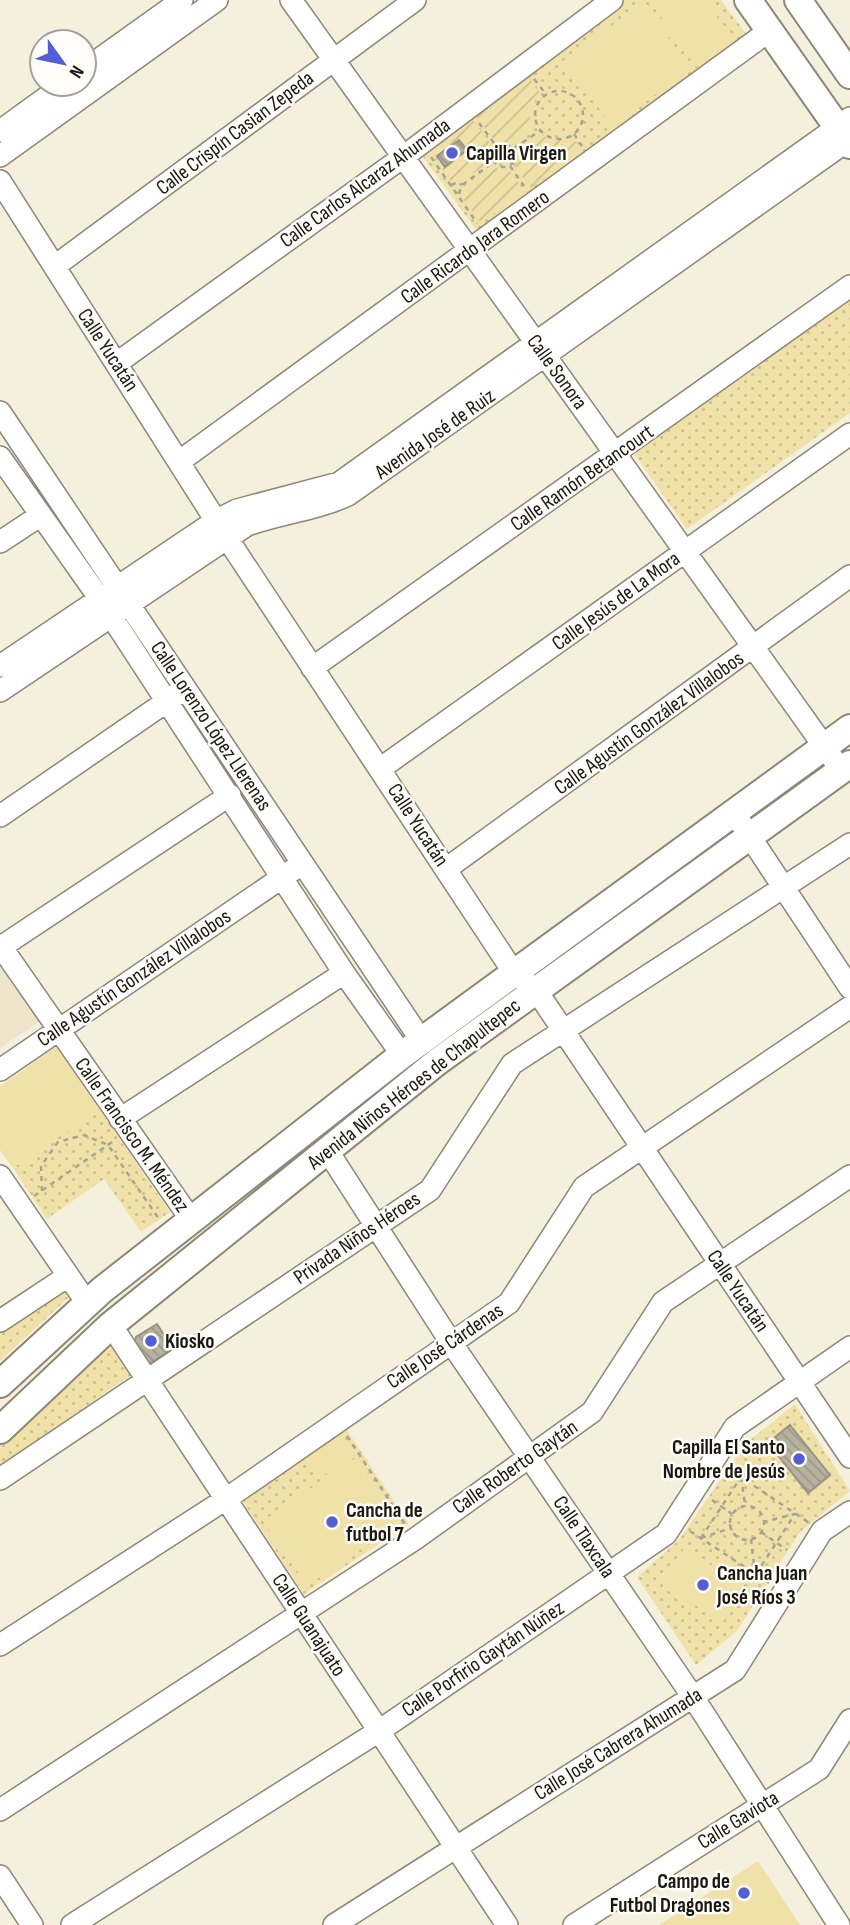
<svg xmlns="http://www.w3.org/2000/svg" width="850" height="1925" font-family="'Sofia Sans Condensed',sans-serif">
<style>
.built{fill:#ece5cb}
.park{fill:url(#park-dots)}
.garden{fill:url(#garden-furrows)}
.pitch{fill:#f0e1a8}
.building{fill:url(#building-back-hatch);stroke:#999482;stroke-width:2}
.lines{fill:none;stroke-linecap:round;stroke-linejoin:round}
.minor-casing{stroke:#8c8776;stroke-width:24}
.major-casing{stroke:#8c8776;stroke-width:30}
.path{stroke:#a8a495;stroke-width:2.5;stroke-dasharray:5 5;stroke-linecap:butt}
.minor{stroke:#fff;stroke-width:21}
.major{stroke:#fff;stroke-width:26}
.poi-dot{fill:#535dd4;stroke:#fefdfa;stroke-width:2.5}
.labels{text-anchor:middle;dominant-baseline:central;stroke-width:5;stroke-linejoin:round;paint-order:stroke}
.street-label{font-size:21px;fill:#1a1811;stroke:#fefdfa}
.poi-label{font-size:21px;font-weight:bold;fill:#1a1811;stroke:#fefdfa;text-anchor:start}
</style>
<defs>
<pattern id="park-dots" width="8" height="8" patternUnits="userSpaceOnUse" patternTransform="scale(1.75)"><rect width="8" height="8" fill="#f0e1a8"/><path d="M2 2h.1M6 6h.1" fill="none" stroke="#cdc090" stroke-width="1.8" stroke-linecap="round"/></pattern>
<pattern id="garden-furrows" width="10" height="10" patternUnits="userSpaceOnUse" patternTransform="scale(1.75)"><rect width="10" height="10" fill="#f0e1a8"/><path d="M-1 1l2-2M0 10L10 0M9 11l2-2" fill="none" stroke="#cdc090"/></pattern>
<pattern id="building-back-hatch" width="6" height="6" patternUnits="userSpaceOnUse" patternTransform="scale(1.75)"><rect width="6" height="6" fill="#b6b29f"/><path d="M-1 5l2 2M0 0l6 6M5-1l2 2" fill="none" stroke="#9c9888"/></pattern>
</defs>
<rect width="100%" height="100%" fill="#f5f0dd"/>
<path class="built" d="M0,963l40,58 -40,27z"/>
<path class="park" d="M622,0h99l26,35 -268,199 -60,-83z
M850,296v117l-163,116 -55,-78z
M99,1109l71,103 -29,20 -37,-53 -57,40 -34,-51z
M64,1287l6,9 -70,65v-30z
M113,1335l24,36 -137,95v-24z
M795,1404l55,87 -50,41 -63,99 -41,34 -59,-88 42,-37 66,-96z
M345,1427l64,97 -105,70 -64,-97z"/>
<path class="garden" d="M528,77l11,15 -10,24 6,13 -23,16 -8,-3 -7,2 -21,-28z
M472,119l21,28 -3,14 -28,21 -11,-1 -22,-30z
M539,133l12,8 22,-3 9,13 -51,37 -16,-22 3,-8 -2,-9z
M493,165l7,6 9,-1 16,22 -44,31 -19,-27 3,-10z"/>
<path class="pitch" d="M649,0h56l28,39 -37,28z
M643,3l48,66 -79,57 -48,-66z
M56,1047l43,62 -86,59 -13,-18v-64z
M338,1437l13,20 -33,22 -13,-20z
M357,1457l44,65 -94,64 -44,-65z
M684,1548l61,39 -23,36 -61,-40z
M758,1861l42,64h-141z"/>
<path class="building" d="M459,140l8,10 -22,17 -8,-11z
M157,1324l16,25 -26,16 -13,-20 2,-8z
M790,1425l40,50 -22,18 -40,-50z"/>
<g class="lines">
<g class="minor-casing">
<path id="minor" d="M291,0l550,770
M84,70l98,-70
M0,131l65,-47
M0,156l217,-156
M0,181l227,357 287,435 22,17 314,467
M55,266l360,-266
M117,363l286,-206 209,-157
M0,412l421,628
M0,457l100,142 244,374 58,82
M180,461l589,-430
M0,542l41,-27
M0,666l217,-146 20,-10 102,-27 511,-365
M312,668l538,-382
M0,691l247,-166c34,-12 69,-15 101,-30l502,-356
M381,768l469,-334
M733,811l117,177
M0,816l179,-123
M446,869l404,-293
M0,945l192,276
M1,947l229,-152
M0,1070l293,-200
M120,1119l224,-146
M327,1150l123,191 243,356 146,228
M0,1176l87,127
M0,1321l68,-45
M111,1325l396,600
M0,1479l430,-289 82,-126 338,-220
M0,1645l226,-146 283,-196 75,-116 266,-180
M0,1810l415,-271 177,-127 71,-110 187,-126
M0,1876l32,49
M72,1925l307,-194 287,-197 69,-107 115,-80
M334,1925l401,-255 87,-139 28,-19
M574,1925l245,-156 31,-49"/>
</g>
<g class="major-casing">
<path id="major" d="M748,0l102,145
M798,0l52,75
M0,1384l102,-94 300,-235 448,-327
M0,1430l111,-105 326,-263 413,-298"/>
</g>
<path class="path" d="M534,79l12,15
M535 115a24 24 0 1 1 48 0a24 24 0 1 1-48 0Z
M479,123l18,24
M574,134l8,12
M493 156a11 11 0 1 1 22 0a11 11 0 1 1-22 0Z
M514,148l26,-17
M431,157l46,66
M510,166l14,20
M451,185l7,-3 4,3
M459,194l3,-9 32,-23
M42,1191l-1,-25 17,-24 26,-7 24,10 51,74
M34,1196l81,-56
M347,1436l58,88
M729,1469l79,53
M741,1477l4,27
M712,1500l20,14
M730 1523a17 17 0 1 1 34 0a17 17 0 1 1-34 0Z
M690,1531l79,52
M761,1532l26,18
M701,1538l40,-61
M701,1538l30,-10
M751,1539l4,35
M756,1574l39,-60 -32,8"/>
<use href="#minor" class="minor"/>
<use href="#major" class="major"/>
</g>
<g class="poi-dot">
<circle cx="452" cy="153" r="7"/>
<circle cx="151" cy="1341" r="7"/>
<circle cx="799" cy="1459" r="7"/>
<circle cx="332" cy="1522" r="7"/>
<circle cx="703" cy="1585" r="7"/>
<circle cx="744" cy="1893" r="7"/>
</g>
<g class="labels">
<g class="street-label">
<text transform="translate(235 133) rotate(-37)">Calle Crispín Casian Zepeda</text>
<text transform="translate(365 183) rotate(-36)">Calle Carlos Alcaraz Ahumada</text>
<text transform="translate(475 247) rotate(-36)">Calle Ricardo Jara Romero</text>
<text transform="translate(108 350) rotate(57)">Calle Yucatán</text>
<text transform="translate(557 372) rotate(54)">Calle Sonora</text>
<text transform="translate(435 434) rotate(-35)">Avenida José de Ruiz</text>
<text transform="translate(582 478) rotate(-35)">Calle Ramón Betancourt</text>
<text transform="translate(616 601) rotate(-36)">Calle Jesús de La Mora</text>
<text transform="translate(649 723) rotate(-36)">Calle Agustín González Villalobos</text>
<text transform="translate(211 726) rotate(56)">Calle Lorenzo López Llerenas</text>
<text transform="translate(418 825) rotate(57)">Calle Yucatán</text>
<text transform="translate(134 978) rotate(-34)">Calle Agustín González Villalobos</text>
<text transform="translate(414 1084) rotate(-38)">Avenida Niños Héroes de Chapultepec</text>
<text transform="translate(132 1135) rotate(55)">Calle Francisco M. Méndez</text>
<text transform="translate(357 1238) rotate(-34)">Privada Niños Héroes</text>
<text transform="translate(738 1291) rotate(56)">Calle Yucatán</text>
<text transform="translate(445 1346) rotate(-34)">Calle José Cárdenas</text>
<text transform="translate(515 1467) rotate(-35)">Calle Roberto Gaytán</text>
<text transform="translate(584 1537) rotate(56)">Calle Tlaxcala</text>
<text transform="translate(309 1625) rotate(57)">Calle Guanajuato</text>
<text transform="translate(483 1659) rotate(-34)">Calle Porfirio Gaytán Núñez</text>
<text transform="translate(618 1744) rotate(-32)">Calle José Cabrera Ahumada</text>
<text transform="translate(738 1820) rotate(-32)">Calle Gaviota</text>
</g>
<g class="poi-label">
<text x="466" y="153">Capilla Virgen</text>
<text x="165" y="1341">Kiosko</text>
<text x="785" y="1447" text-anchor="end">Capilla El Santo<tspan x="785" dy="24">Nombre de Jesús</tspan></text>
<text x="346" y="1510">Cancha de<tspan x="346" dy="24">futbol 7</tspan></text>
<text x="717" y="1573">Cancha Juan<tspan x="717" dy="24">José Ríos 3</tspan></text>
<text x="730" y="1881" text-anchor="end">Campo de<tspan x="730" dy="24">Futbol Dragones</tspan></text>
</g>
</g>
<g transform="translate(63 63) rotate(123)"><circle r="33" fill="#fefdfa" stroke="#a3a19d" stroke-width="2"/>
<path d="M0-5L12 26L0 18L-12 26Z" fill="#535dd4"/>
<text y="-10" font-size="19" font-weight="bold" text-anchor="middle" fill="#1a1811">N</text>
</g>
</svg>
